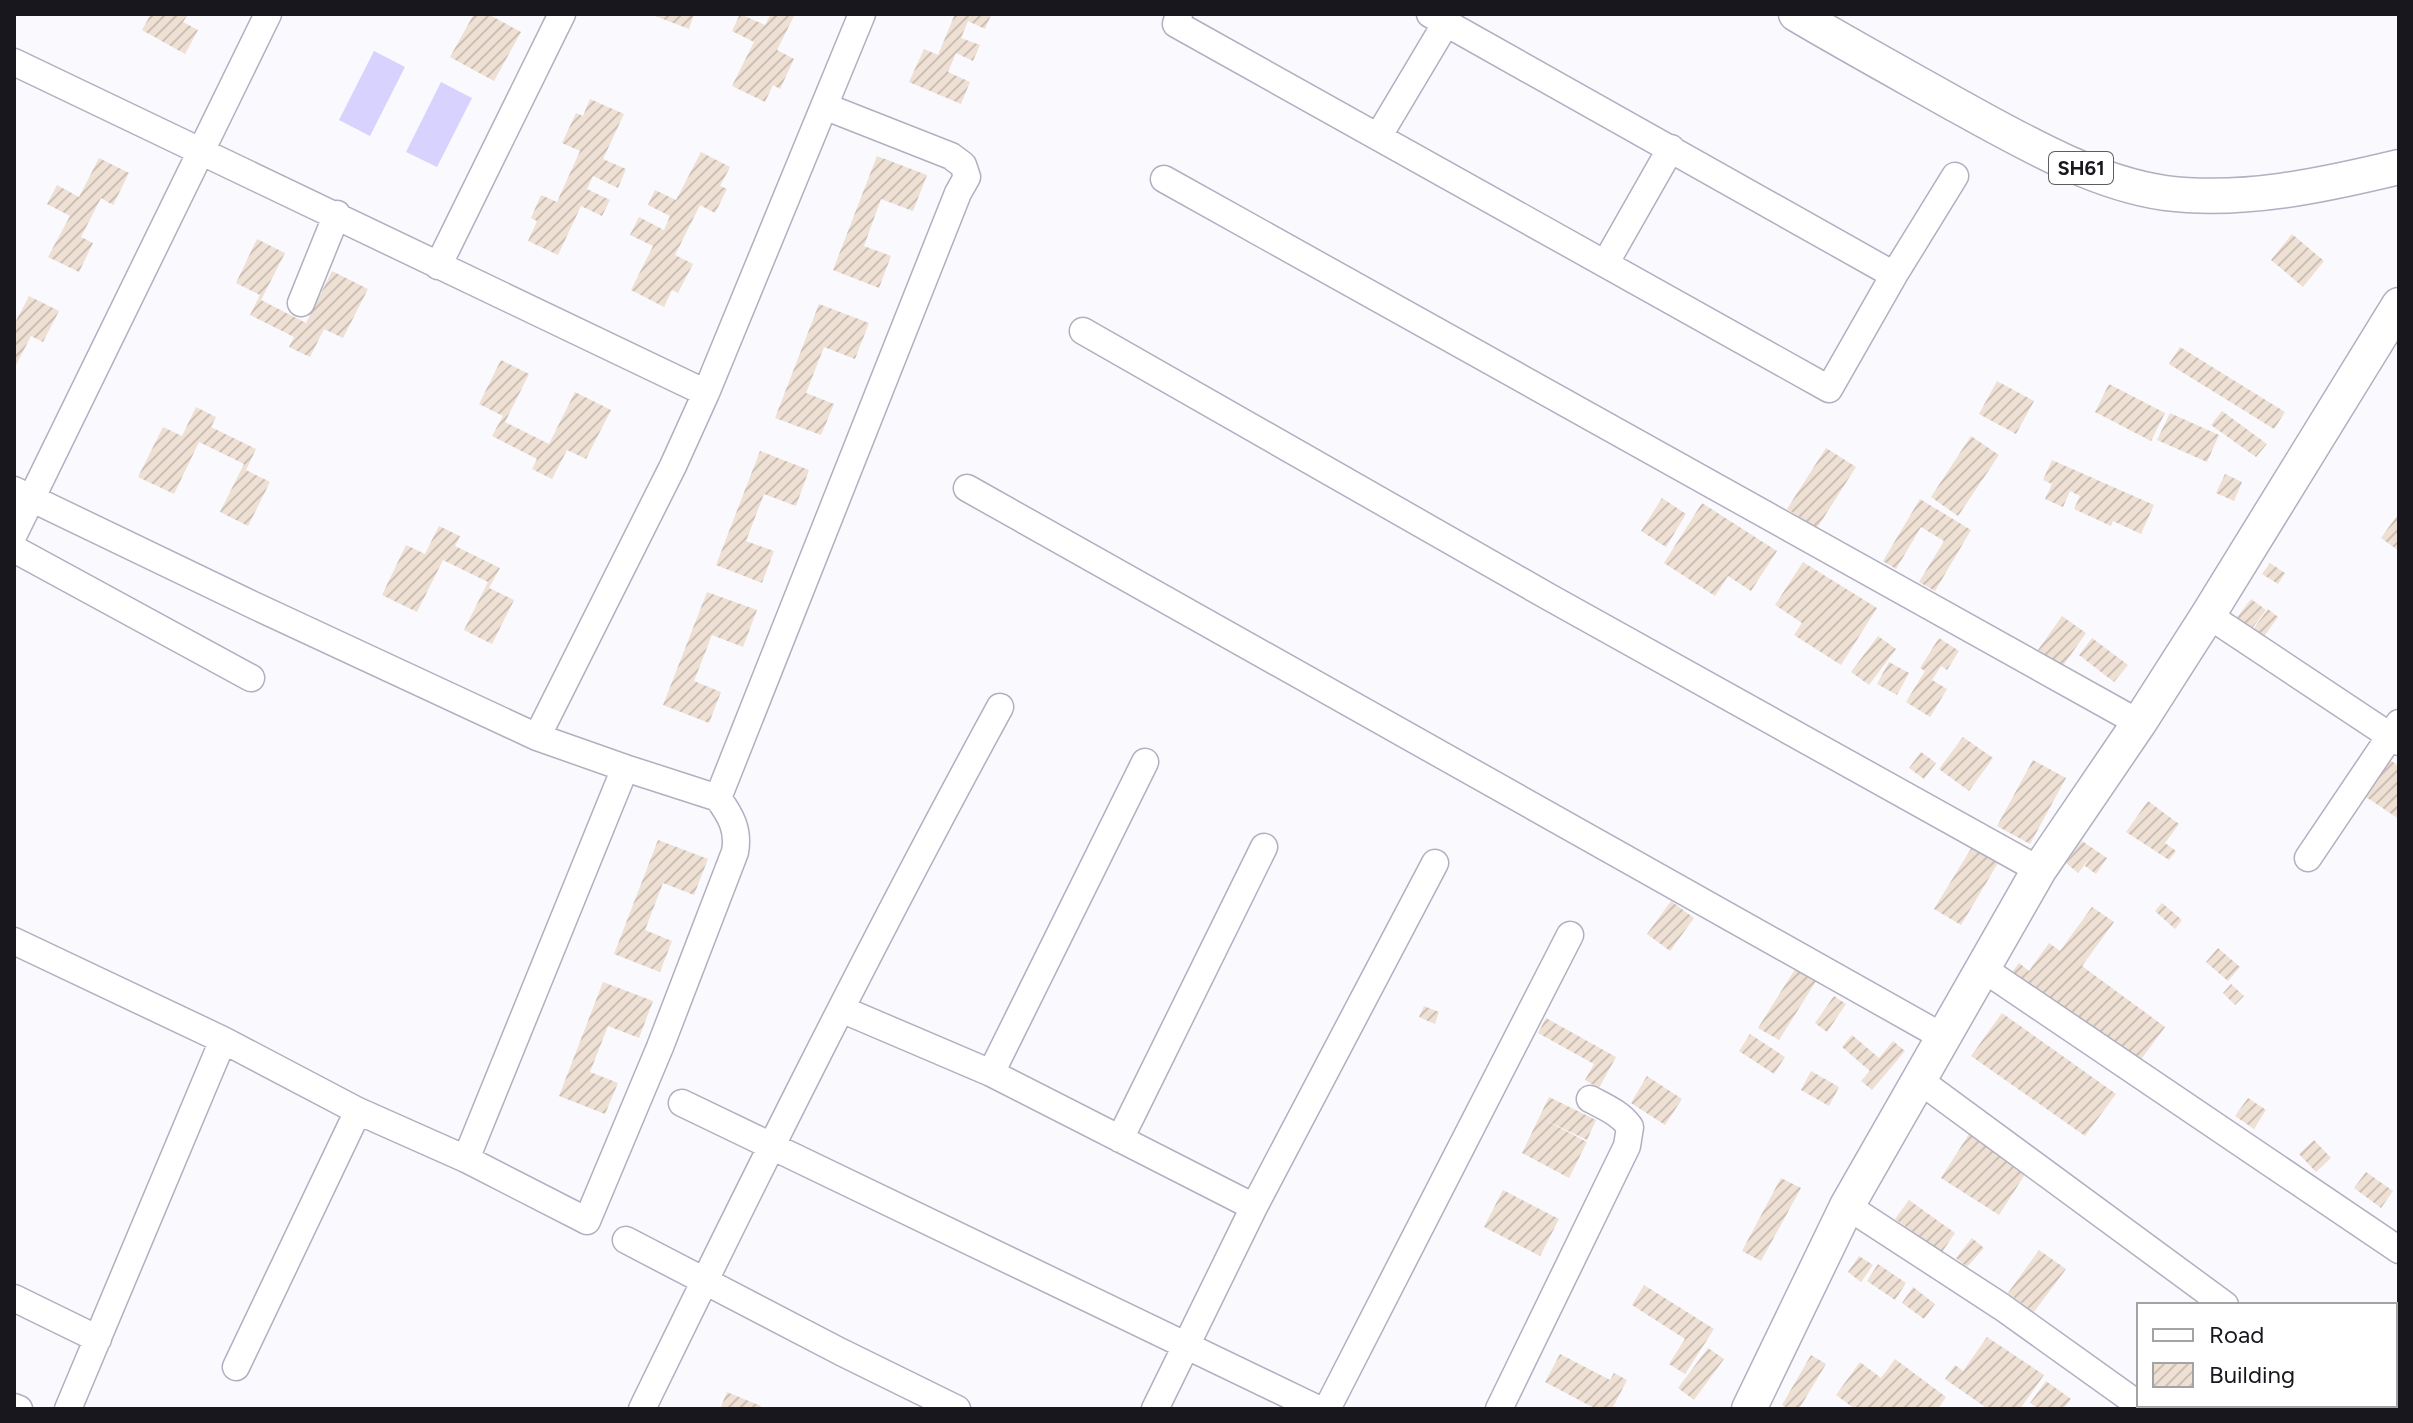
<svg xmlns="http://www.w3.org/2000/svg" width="2413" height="1423" font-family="Figtree,sans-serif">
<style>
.garden{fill:#d8d2ff}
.building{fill:url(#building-hatch)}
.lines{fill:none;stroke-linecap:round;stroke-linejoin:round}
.minor-casing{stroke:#b1afc0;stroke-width:29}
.major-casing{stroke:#b1afc0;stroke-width:37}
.minor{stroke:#fff;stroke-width:26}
.major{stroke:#fff;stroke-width:34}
.labels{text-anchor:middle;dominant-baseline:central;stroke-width:6;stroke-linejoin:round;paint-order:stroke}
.shield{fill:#fff;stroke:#5d5d61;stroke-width:2}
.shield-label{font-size:20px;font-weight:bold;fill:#18171d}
</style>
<defs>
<pattern id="building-hatch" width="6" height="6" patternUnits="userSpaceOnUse" patternTransform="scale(2)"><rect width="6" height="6" fill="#efe0d4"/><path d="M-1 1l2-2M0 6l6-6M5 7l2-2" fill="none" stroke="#ccbfb6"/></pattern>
</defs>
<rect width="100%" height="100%" fill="#faf9fd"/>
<path class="garden" d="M374,51l31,16 -35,69 -31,-16z
M441,82l31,16 -35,69 -31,-15z"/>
<path class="building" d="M151,14h37l-5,8 15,8 -13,24 -43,-24z
M474,14h14l33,18 -27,49 -44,-24z
M650,14h44l-5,15z
M740,14l25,11 6,-11h24l-18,36 17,9 -14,30 -7,-4 -8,17 -33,-16 22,-44 -22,-11z
M955,14l36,1 -6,14 -17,-8 -7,17 19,7 -7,16 -17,-8 -8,19 22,10 -9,22 -52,-22 15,-33 14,6z
M590,99l34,15 -21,45 23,10 -8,19 -25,-12 -6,13 23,11 -8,16 -21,-10 -23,49 -30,-14 9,-20 -6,-3 10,-23 16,7 23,-51 -18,-8 14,-30 7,3z
M701,152l29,15 -10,19 7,3 -12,24 -15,-8 -25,50 18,9 -15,29 -6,-3 -8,17 -33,-17 22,-44 -23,-11 9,-18 25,13 6,-14 -22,-11 7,-15 21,10z
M877,156l50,19 -14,36 -32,-12 -17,47 27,10 -12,32 -46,-18z
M99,158l30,15 -16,32 -12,-7 -20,39 12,6 -14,29 -31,-15 22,-41 -23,-12 10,-19 22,12z
M2292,234l32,27 -21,26 -32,-27z
M257,239l28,14 -24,47 45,23 26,-52 36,18 -25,49 -19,-9 -14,28 -21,-10 5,-10 -44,-22 10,-20 -24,-12z
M29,296l30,15 -16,31 -12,-6 -17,33v-44z
M819,304l50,19 -14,36 -31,-12 -18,46 28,11 -13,31 -46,-17z
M2180,347l105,65 -11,17 -105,-65z
M501,360l28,14 -24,48 44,22 26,-52 36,18 -25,49 -19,-9 -15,29 -20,-10 5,-10 -45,-23 11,-20 -24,-12z
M1997,381l37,20 -18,33 -37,-20z
M2109,384l56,29 -14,28 -56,-29z
M196,407l20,10 -5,10 45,22 -10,21 24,12 -22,44 -28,-14 24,-48 -45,-22 -25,52 -36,-17 25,-50 19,9z
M2222,411l45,33 -11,13 -45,-32z
M2170,413l49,22 -12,27 -50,-22z
M1971,436l28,19 -41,61 -27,-19z
M1826,448l30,19 -39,61 -30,-19z
M760,451l49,19 -13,36 -32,-12 -18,47 28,10 -12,32 -46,-18z
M2052,460l102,45 -13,29 -28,-13 -2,5 -37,-17 6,-13 -10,-5 -7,16 -18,-8 7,-15 -9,-4z
M2225,474l17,8 -8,19 -18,-8z
M1662,498l24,16 -20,33 -25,-16z
M1920,499l51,31 -36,61 -16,-9 25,-41 -23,-14 -25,42 -13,-8z
M1702,503l75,48 -26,40 -23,-15 -13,20 -51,-33z
M2399,513v38l-18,-13z
M439,526l21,10 -5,10 45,22 -11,20 25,12 -22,44 -28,-14 24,-48 -45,-22 -26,52 -35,-17 24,-50 19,9z
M1803,562l74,46 -36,57 -47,-30 8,-12 -27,-18z
M2270,563l15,10 -7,11 -16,-10z
M707,592l50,18 -14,37 -31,-12 -18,46 27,11 -12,31 -46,-18z
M2251,599l15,11 -16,21 -14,-12z
M2268,609l10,8 -16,22 -10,-8z
M2062,616l24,17 -24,34 -24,-17z
M1878,636l18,13 -27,36 -18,-13z
M1939,638l20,13 -12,19 -6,-4 -9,14 15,9 -17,28 -24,-15 19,-31 -5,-3z
M2092,638l36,27 -14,17 -35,-27z
M1889,662l20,11 -12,22 -20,-11z
M1963,737l30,21 -24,33 -30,-22z
M1921,752l15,11 -12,16 -15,-11z
M2387,758l12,8v53l-36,-24z
M2033,760l33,18 -36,66 -33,-18z
M2148,801l31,23 -14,19 11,8 -7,9 -43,-28z
M658,840l50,19 -14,36 -31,-12 -18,47 27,11 -12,31 -46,-18z
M2082,841l25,17 -11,16 -11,-8 5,-8 -12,15 -12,-10z
M1972,847l26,16 -37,62 -27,-16z
M1671,901l23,17 -24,33 -23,-17z
M2162,903l20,17 -7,9 -20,-18z
M2092,907l22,15 -32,44 83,61 -31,42 -125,-93 10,-13 10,8 20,-28 11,8z
M2218,948l22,19 -12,14 -22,-19z
M1799,963l21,12 -41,65 -21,-12z
M603,982l50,19 -14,37 -31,-12 -18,46 28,11 -13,31 -46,-18z
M2231,984l13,12 -9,9 -12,-12z
M1834,996l12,8 -19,28 -12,-9z
M1424,1006l15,6 -4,12 -16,-7z
M2002,1013l114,81 -31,42 -114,-80z
M1546,1018l70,39 -17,31 -14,-8 9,-16 -56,-31z
M1750,1034l35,23 -11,17 -35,-23z
M1852,1035l27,23 14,-17 12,10 -33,39 -11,-9 9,-10 -28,-24z
M1811,1071l28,16 -10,19 -28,-16z
M1647,1076l35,23 -17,26 -34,-22z
M1549,1097l47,23 -9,20 -44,-21 44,23 -18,36 -47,-25z
M2248,1098l18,12 -12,19 -19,-13z
M1971,1131l58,37 -30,47 -58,-37z
M2314,1140l17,18 -15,14 -17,-18z
M2366,1172l27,19 -12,17 -27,-20z
M1781,1178l20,10 -40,73 -19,-10z
M1503,1190l56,29 -19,37 -56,-29z
M1909,1200l46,33 -13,19 -47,-33z
M1972,1238l12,10 -17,19 -11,-9z
M2039,1250l27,19 -32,43 -26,-19z
M1859,1256l14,9 -12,17 -13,-10z
M1878,1264l28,19 -11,17 -28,-19z
M1644,1285l70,44 -29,45 -16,-10 16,-25 -53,-34z
M1913,1287l22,17 -11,15 -22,-16z
M1987,1337l57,38 -24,34h-32l-43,-30 10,-14 8,6z
M1708,1348l16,11 -30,41 -16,-12z
M1560,1354l50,26 4,-7 13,7 -15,29h-16l-51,-27z
M1811,1355l15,9 -27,45h-10l-7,-4z
M1895,1359l51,38 -8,12h-83l-19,-14 24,-33 21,16z
M2046,1381l25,18 -8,10h-25l-8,-6z
M727,1392l34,14 -1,3h-40z"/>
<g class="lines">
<g class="minor-casing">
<path id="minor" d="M1179,14l-3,10 653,365 65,-114 61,-99
M1430,14l464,261
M14,62l692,331
M1378,137l68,-114
M1164,179l975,544
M1605,264l66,-116
M438,266l124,-252
M301,303l36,-89
M1083,331l466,266 490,273
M967,488l976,549
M14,490l237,114 286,133 88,31
M14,534l254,-520
M14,549l237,129
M2208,615l191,127
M537,737l136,-271 33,-73 156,-379
M718,798c13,18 21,32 17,54l-75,195 -73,174 -121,-62 159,-391 93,30 240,-605 9,-16 -4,-12 -12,-9 -127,-50
M2308,858l91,-135
M14,941l209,99 135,71 108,48
M1982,968l417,282
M841,1009l150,64 263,134
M991,1073l154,-311
M1919,1080l306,225
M682,1103l636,306
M1120,1139l144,-292
M1847,1206l155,101 137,98
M626,1240l215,112 116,57
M14,1298l84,41
M236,1367l122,-256
M2366,1405l7,4
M14,1407l5,2
M68,1409l155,-369
M642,1409c115,-236 232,-471 358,-702
M1155,1409l99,-202 181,-344
M1327,1409l243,-474
M1499,1409l128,-263 3,-19c-10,-14 -25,-20 -40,-28"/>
</g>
<g class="major-casing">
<path id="major" d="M1796,14c54,32 109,62 164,93 62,34 134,76 205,86 78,10 159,-8 234,-26
M1749,1409l98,-203 192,-336 100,-147 69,-108 191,-310"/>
</g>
<use href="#minor" class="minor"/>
<use href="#major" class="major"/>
</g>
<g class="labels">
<rect class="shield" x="2049" y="152" width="64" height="32" rx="6"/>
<g class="shield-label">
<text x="2081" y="168">SH61</text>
</g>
</g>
<rect width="2413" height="1423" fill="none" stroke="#18171d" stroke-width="32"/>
<rect x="2137" y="1303" width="260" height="104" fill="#ffffff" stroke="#a3a2a5" stroke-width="2"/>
<rect x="2153" y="1329" width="40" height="12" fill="#ffffff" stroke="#a3a2a5" stroke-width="2"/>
<text x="2209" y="1343" font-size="24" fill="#18171d">Road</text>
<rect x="2153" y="1363" width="40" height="24" fill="url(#building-hatch)" stroke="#a3a2a5" stroke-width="2"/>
<text x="2209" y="1383" font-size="24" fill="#18171d">Building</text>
</svg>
